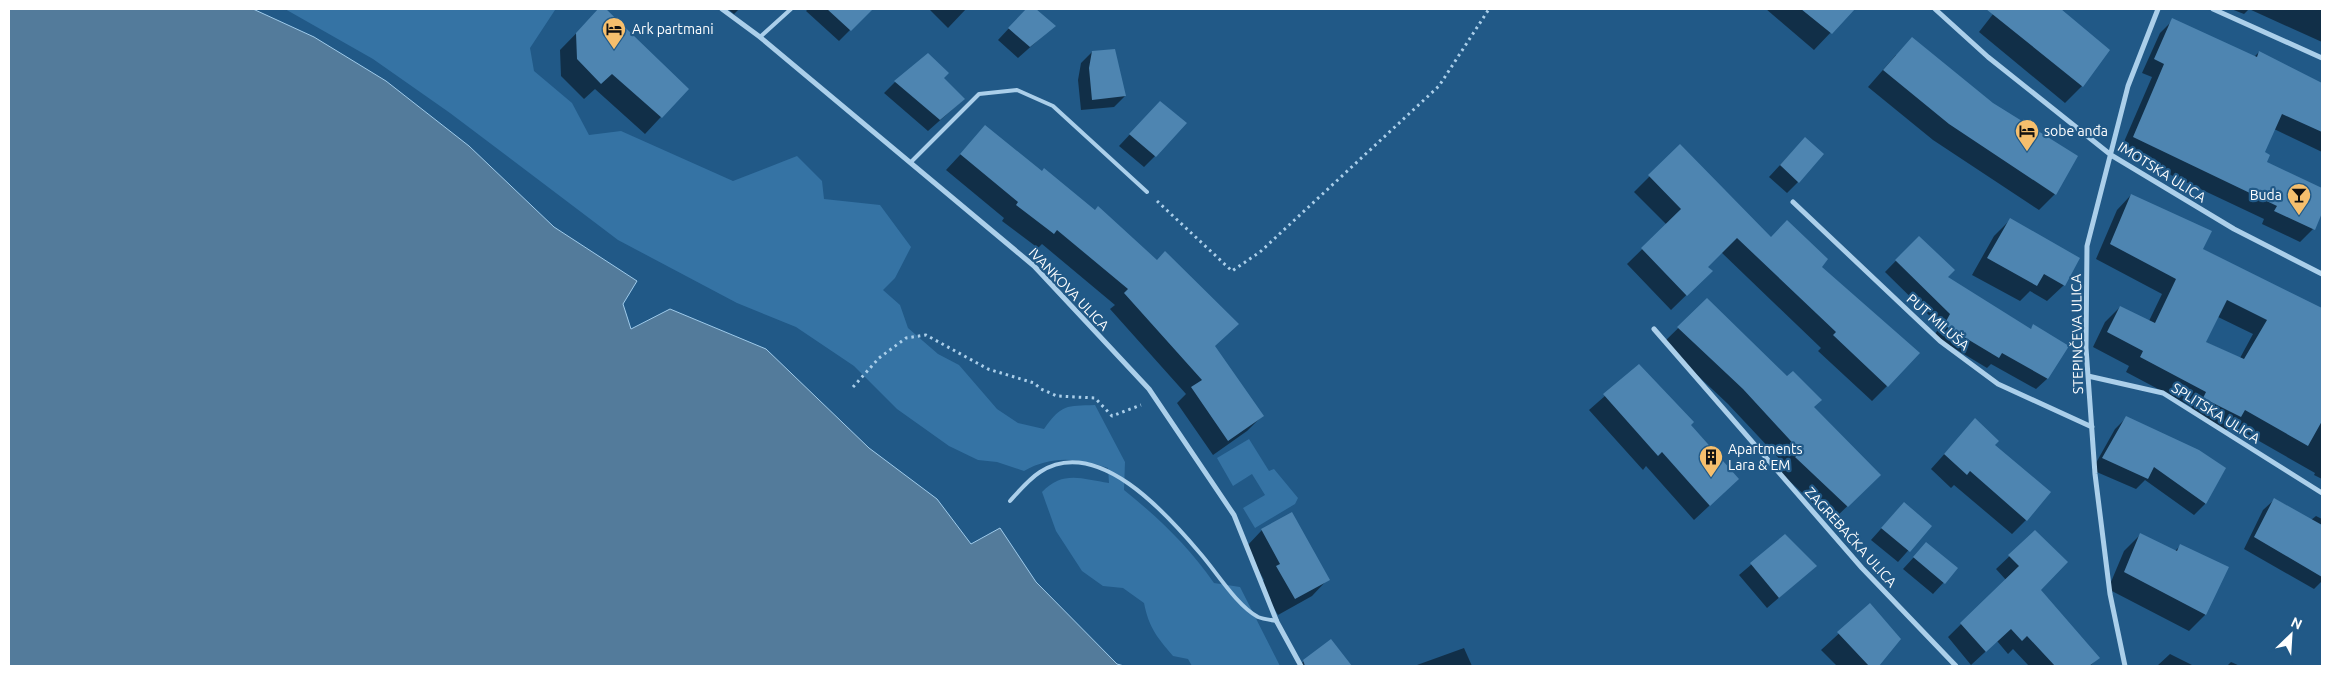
<svg xmlns="http://www.w3.org/2000/svg" width="2331" height="675" font-family="Ubuntu,sans-serif">
<style>
.green{fill:#3573a4}
.water{fill:#537b9b;stroke:#9fcbeb}
.shadow{fill:#0007;fill-rule:evenodd}
.building{fill:#4e85b1;fill-rule:evenodd}
.lines{fill:none;stroke-linecap:round;stroke-linejoin:round}
.path{stroke:#abcfea;stroke-width:3;stroke-dasharray:2.5 4;stroke-linecap:butt}
.lane{stroke:#abcfea;stroke-width:4}
.street{stroke:#abcfea;stroke-width:5}
.labels{text-anchor:middle;dominant-baseline:central;stroke-width:4.5;stroke-linejoin:round;paint-order:stroke}
.poi-label{font-size:14px;fill:#fff;stroke:#215987;text-anchor:start}
.street-label{font-size:14px;fill:#fff;stroke:#215987}
</style>
<rect width="100%" height="100%" fill="#215987"/>
<path class="green" d="M285,9h266l4,1 -25,38 4,23 38,32 17,32 32,-4 112,50 64,-25 25,25 2,18 56,6 31,42 -16,31 -12,12 17,15 8,23 30,26 21,11 38,44 21,14 26,6c18,-25 22,-23 51,-24l30,57 -1,28c35,28 65,57 90,93l26,4 40,79h-88l-4,-7 -15,-3c-16,-19 -24,-28 -29,-53l-21,-15 -20,-2 -21,-15 -26,-40 -14,-39c21,-22 40,-13 67,-9l-1,-15c-30,-10 -56,-13 -84,3l-27,-9 -19,-2 -29,-14 -52,-37 -43,-43 -58,-39 -59,-24 -119,-63 -168,-127 -77,-54z
M1249,439l20,32 5,-2 24,29 -3,6 -40,24 -12,-20 22,-13 -13,-21 -19,12 -16,-28z"/>
<path class="water" d="M9,9h244l61,28 72,44 83,65 85,81 83,54 -14,23 8,25 39,-20 96,40 103,99 68,51 34,45 29,-16 36,54 81,82 7,2h-1115z"/>
<path class="shadow" d="M600,9h4l83,80 -42,45 -50,-45 -11,10 -23,-23 -1,-26z
M728,9h11l-5,5z
M808,9h63l-32,32 -33,-30z
M929,9h37l-18,19z
M1027,9h7l20,17 -36,32 -20,-18z
M1766,9h87l-39,41z
M1997,9h62l49,41 -26,36 -17,17 -86,-71z
M2231,9h91v33l-73,-33 -5,5z
M2173,20l81,37 5,-5 39,24 24,11v65l-48,-23 -11,24 2,9 57,27v21l-9,19 -13,13 -38,-18 2,-5 -144,-68 32,-74 -10,-4 18,-40z
M1092,52l33,44 -11,11 -33,3 -3,-30 3,-17z
M1896,55l159,139 -16,16 -106,-70 -65,-53z
M895,82l69,17 -36,32 -44,-38z
M1149,114l6,42 -11,11 -25,-21z
M986,127l228,219 48,70 -15,15 -34,24 -36,-52 9,-9 -76,-85 5,-4 -73,-61 -4,4 -36,-27 2,-3 -58,-48z
M1680,146l90,92 51,29 66,119 -15,15 -54,-50 3,-3 -100,-96 -15,15 5,4 -40,39 -44,-46 40,-39 -33,-33z
M1794,150l4,32 -11,11 -18,-16z
M2131,195l71,54 120,63v167l-8,-4 1,-2 -84,-48 -6,6 -35,-19 2,-5 -66,-35 3,-6 -36,-19 12,-25 15,-15 29,14 13,-27 -66,-35 21,-49zM2218,317l35,17 -13,24 -35,-16z
M2010,220l54,65 -17,16 -17,-10 -10,10 -48,-26 22,-39z
M1919,237l27,41 84,52 4,-4 14,52 -12,11 -45,-25 -4,4 -53,-32 6,-10 -55,-54z
M1707,300l105,108 52,82 -32,31 -51,-48 6,-6 -59,-63 -65,-61z
M1639,366l50,60 34,67 -29,27 -48,-54 -3,4 -54,-60z
M2126,418l99,51 -20,35 -11,11 -49,-35 -9,9 -44,-19 23,-41z
M1975,420l18,25 33,75 -14,14 -58,-49 -3,3 -20,-19z
M2275,499l36,21 5,-4 6,3v62l-8,8 -70,-40 19,-39z
M1904,503l26,23 -32,36 -27,-22z
M1262,530l66,49 -16,17 -34,19 -18,-31 4,-4 -18,-33z
M2035,532l5,58 58,68 -8,8h-61l-16,-17 -5,5 -11,-13 -26,24 -23,-28 58,-57 -10,-11z
M2140,535l35,16 5,-5 47,22 -22,47 -16,16 -81,-42 16,-38z
M1785,536l30,30 -48,42 -28,-33z
M1926,544l30,25 -23,25 -30,-25z
M1870,605l29,34 -21,27h-41l-16,-16z
M1331,641l19,25h-51l7,-7z
M1464,648l8,18h-56l1,-1z
M2170,654l24,12h-37z
M2231,662l9,4h-13z"/>
<path class="building" d="M598,9h8l83,80 -27,29 -50,-44 -11,10 -24,-25 -1,-26z
M827,9h46l-22,22z
M1026,9h10l20,17 -26,21 -22,-19z
M1801,9h54l-23,25z
M1986,9h75l49,41 -27,37z
M2172,18l85,39 2,-6 63,32v49l-40,-18 -17,38 5,3 -3,7 55,26v25l-7,17 -41,-19 3,-5 -144,-69 31,-73 -10,-5z
M1912,37l81,66 85,53 -22,39 -107,-71 -66,-54z
M1115,49l11,47 -34,4 -3,-32 3,-17z
M928,53l21,20 -5,5 21,21 -25,21 -46,-39z
M1160,101l27,22 -31,34 -27,-23z
M985,125l57,46 2,-3 51,42 3,-4 59,54 8,-9 74,73 -24,22 49,70 -36,25 -37,-54 11,-7 -78,-87 4,-4 -71,-59 -3,4 -38,-29 2,-3 -58,-48z
M1805,137l19,17 -25,29 -19,-18z
M1680,144l91,93 16,-17 41,39 -6,8 98,86 -32,34 -55,-52 3,-3 -99,-94 -29,29 5,4 -26,25 -46,-48 40,-39 -33,-34z
M2131,194l81,37 -9,18 119,59v113l-14,25 -63,-36 -4,7 -38,-19 3,-6 -66,-35 3,-6 -36,-19 13,-26 35,17 21,-44 -66,-35zM2227,300l40,20 -23,39 -38,-17z
M2010,218l70,40 -15,28 -21,-12 -7,12 -50,-28z
M1919,236l36,34 -7,7 83,52 2,-5 36,22 -21,33 -46,-26 -3,5 -55,-33 6,-11 -55,-54z
M1707,298l80,78 6,-5 29,29 -8,7 67,68 -33,32 -53,-50 6,-5 -58,-63 -66,-62z
M1639,364l55,58 -3,3 48,54 -29,27 -48,-54 -4,4 -55,-62z
M2126,416l73,34 27,18 -20,36 -52,-37 -6,12 -46,-21z
M1975,418l24,23 -4,4 56,47 -24,29 -57,-50 -3,4 -23,-21z
M2274,498l48,27v52l-68,-40z
M1904,502l28,24 -22,26 -29,-24z
M1292,512l38,68 -35,19 -19,-33 4,-2 -19,-35z
M2035,530l33,32 -27,28 59,68 -11,8h-34l-28,-30 -5,5 -11,-12 -25,23 -26,-29 59,-57 -11,-11z
M2140,533l37,18 3,-7 49,23 -23,48 -82,-43z
M1785,534l32,32 -38,32 -29,-35z
M1926,542l32,26 -13,16 -32,-27z
M1870,603l31,36 -22,27h-10l-32,-34z
M1331,639l21,27h-47l-2,-6z"/>
<g class="lines">
<path class="path" d="M1157,201l75,70 28,-19 179,-166 50,-77
M853,387l26,-29 27,-20 20,-3 62,34 46,14 7,6 16,7 38,2 17,18 29,-11"/>
<path class="lane" d="M760,37l31,-28
M911,162l68,-68 38,-4 36,16 94,86
M1010,501c9,-10 19,-22 30,-29 57,-37 126,41 159,80 17,19 37,53 59,65 5,2 13,3 19,4"/>
<path class="street" d="M722,9l38,28 274,229 115,123 85,126 43,107 24,44
M1935,9l53,48 123,98 123,74 88,45
M2213,9l109,49
M1793,202l147,139 58,43 94,43
M1654,329l208,239 94,98
M2088,376l75,17 159,100
M2125,666l-15,-72 -15,-120 -9,-126 1,-102 41,-160 30,-77"/>
</g>
<defs>
<g id="hotel-pin" transform="scale(1.25)"><path d="M0 17L-7.5 6A9.5 9.5 0 1 1 7.5 6Z" fill="#f6bf6d" stroke="#215987"/><path d="M-6-4.5h1.5V1H6V5H4.5V3h-9V5H-6ZM-4 0a1.8 1.8 0 1 1 3.6 0ZM.5 0V-2.5h3Q6-2.5 6 0Z" fill="#111"/></g>
<g id="bar-pin" transform="scale(1.25)"><path d="M0 17L-7.5 6A9.5 9.5 0 1 1 7.5 6Z" fill="#f6bf6d" stroke="#215987"/><path d="M-6-5H6L.8 .8V4.5H3.5V6h-7V4.5H-.8V.8Z" fill="#111"/></g>
<g id="building-pin" transform="scale(1.25)"><path d="M0 17L-7.5 6A9.5 9.5 0 1 1 7.5 6Z" fill="#f6bf6d" stroke="#215987"/><path d="M-4-6H4V6H1V3H-1V6H-4ZM-2.5-4.3h1.7v1.8h-1.7ZM.8-4.3h1.7v1.8H.8ZM-2.5-1h1.7V.8h-1.7ZM.8-1h1.7V.8H.8Z" fill="#111"/></g>
</defs>
<g fill-rule="evenodd">
<use href="#hotel-pin" x="614" y="29"/>
<use href="#hotel-pin" x="2027" y="131"/>
<use href="#bar-pin" x="2299" y="195"/>
<use href="#building-pin" x="1711" y="457"/>
</g>
<g class="labels">
<g class="poi-label">
<text x="632" y="29">Ark partmani</text>
<text x="2044" y="131">sobe anđa</text>
<text x="2282" y="195" text-anchor="end">Buda</text>
<text x="1728" y="449">Apartments<tspan x="1728" dy="16">Lara &amp; EM</tspan></text>
</g>
<g class="street-label">
<text transform="translate(2162 172) rotate(32)">IMOTSKA ULICA</text>
<text transform="translate(1069 289) rotate(46)">IVANKOVA ULICA</text>
<text transform="translate(1938 322) rotate(41)">PUT MILUŠA</text>
<text transform="translate(2077 334) rotate(-91)">STEPINČEVA ULICA</text>
<text transform="translate(2216 413) rotate(32)">SPLITSKA ULICA</text>
<text transform="translate(1851 537) rotate(48)">ZAGREBAČKA ULICA</text>
</g>
</g>
<rect width="2331" height="675" fill="none" stroke="#ffffff" stroke-width="20"/>
<g transform="translate(2291 635) rotate(25)" stroke="#215987" stroke-width="4" paint-order="stroke">
<path d="M0-4L9 19L0 12L-9 19Z" fill="#ffffff"/>
<text y="-8" font-size="14" font-weight="bold" text-anchor="middle" fill="#ffffff">N</text>
</g>
</svg>
